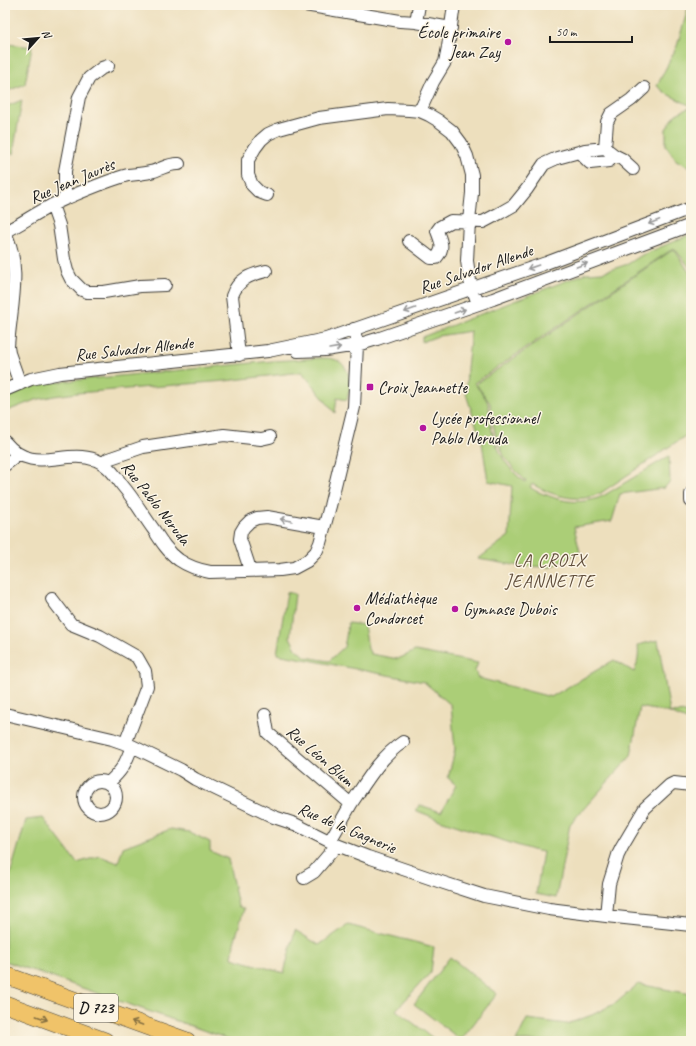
<svg xmlns="http://www.w3.org/2000/svg" width="696" height="1046" font-family="Caveat,sans-serif">
<style>
.green{fill:#abce77;stroke:#64754a}
.lines{fill:none;stroke-linecap:round;stroke-linejoin:round}
.minor-casing{stroke:#3b3934;stroke-width:14}
.highway-casing{stroke:#3b3934;stroke-width:18}
.minor{stroke:#fff;stroke-width:12}
.highway{stroke:#f0c369;stroke-width:17}
.oneway{stroke:#999}
.oneway2{stroke:#867042}
.poi-dot{fill:#b5179e;stroke:#fcf5e5;stroke-width:1.5}
.labels{text-anchor:middle;dominant-baseline:central;stroke-width:3;stroke-linejoin:round;paint-order:stroke}
.shield{fill:#fcf5e5;stroke:#5f5d58;stroke-width:1}
.shield-label{font-size:16px;font-weight:bold;fill:#1c1c1c}
.poi-label{font-size:17px;fill:#1c1c1c;stroke:#fcf5e5;text-anchor:start}
.street-label{font-size:17px;fill:#1c1c1c;stroke:#fcf5e5}
.neighbourhood-label{font-size:18px;letter-spacing:1px;fill:#62503d;stroke:#fcf5e5}
</style>
<rect width="100%" height="100%" fill="#fcf5e5"/>
<filter id="ink" filterUnits="userSpaceOnUse"><feTurbulence type="fractalNoise" baseFrequency=".025" numOctaves="2"/><feDisplacementMap in="SourceGraphic" scale="8" xChannelSelector="R" yChannelSelector="G"/><feConvolveMatrix kernelMatrix="1 2 1 2 8 2 1 2 1" color-interpolation-filters="sRGB"/></filter>
<filter id="wash" filterUnits="userSpaceOnUse"><feTurbulence type="fractalNoise" baseFrequency=".012" numOctaves="4" result="noise"/><feDisplacementMap in="SourceGraphic" scale="16" xChannelSelector="R" yChannelSelector="G"/><feGaussianBlur stdDeviation="0.9" result="paint"/><feColorMatrix in="noise" values="0 0 0 0 0 0 0 0 0 0 0 0 0 0 0 0 0 1.4 0 .05"/><feComposite in="paint" operator="in"/></filter>
<g filter="url(#wash)">
<rect width="100%" height="100%" fill="#eddfbd"/>
<path class="green" d="M689,5h2v101l-24,-12 -10,-8 20,-40z
M8,44l24,3 -7,37 -20,8v-32z
M22,100l-9,54 -8,-5v-42z
M691,107v61l-15,-8 -10,-14v-17l10,-15z
M691,234v35l-17,-21 -200,135c4,6 13,15 14,21 2,9 2,18 4,27 5,20 16,39 33,51l1,-1 -12,-12 -10,-13 -8,-19 -4,-19 -2,-15 -14,-19 198,-135 17,26v157l-90,61c-5,2 -11,4 -16,5 -18,2 -38,-5 -53,-14l-2,3c5,4 10,6 17,8 19,8 37,9 56,1l66,-40 1,26 -6,6 -44,6 -8,27 -38,6 6,25 -29,15 -31,-1 -42,-7 31,-23 3,-50 -24,-5 -6,-38 -16,-49 1,-26 4,-37 -33,5 -16,6v-5l164,-64 17,-1 25,-8 14,-9z
M321,358c4,0 9,0 12,1 10,2 16,12 17,22 1,5 -2,13 -3,19l-10,-2 -2,15 -33,-41 -77,9 -148,12 -23,3 -19,4 -28,11 -2,3v-16c10,-7 20,-11 32,-14l236,-23z
M287,592l8,2 -5,43 6,12 10,8 23,4 15,-14 2,-10 2,-14 16,2 4,24 3,5 27,5 17,-8 63,12 -3,8 3,7 73,19 63,-37 20,12c4,-9 5,-16 4,-27l20,-5 12,73 21,-1v10l-21,-9 -30,-6 -9,49 -61,68 -14,74 -20,-4 7,-42 -11,-2 -92,-30 -25,-10 5,-5 21,7 15,-27 -8,-7 7,-28 -4,-45 -27,-23 -147,-28z
M43,818l34,45 23,-7 18,7 5,-16 48,-18 18,3 21,10v9l18,8 10,47 6,3 -10,34 -2,15 52,15 11,-43 24,15 29,-20 86,22 -3,25 -35,38 41,31h-203l-229,-80v-69l21,-72z
M450,957l47,37 -36,46 -47,-36z
M638,984l53,10v47h-175l11,-22 40,5 25,-9 24,-12z"/>
</g>
<g filter="url(#ink)">
<g class="lines">
<g class="minor-casing">
<path id="minor" d="M305,5l95,16 16,1 35,6
M416,22l3,-17
M420,111l13,-29 12,-20 3,-15 6,-42
M605,148l9,7 -5,6 -19,2 -11,-11 6,-2z
M605,148l2,-26 4,-8 20,-14 13,-12
M614,155l8,4 11,10
M267,195l-8,-3 -7,-7 -4,-10v-15l7,-12 6,-8 7,-6 11,-5 40,-11 69,-9 21,1 11,1 9,4 10,6 13,10 9,12 6,13 5,19v18l-3,28 -2,40 3,20 8,23
M67,198l-2,-6v-21l14,-74 10,-19 13,-10 6,-2
M52,205l7,20 5,34 3,12 4,8 11,11 5,2h17l36,-6 25,-1
M5,232c21,-11 40,-25 62,-34 19,-8 42,-18 61,-23 7,-1 15,-1 22,-3 11,-2 18,-9 29,-8
M5,233c18,35 5,77 3,114l1,6 11,31
M409,241l22,17h5c9,-10 5,-16 1,-27l3,-4 11,-6 32,1 17,-9 14,-8 13,-16 17,-25 13,-6 22,-6
M298,351l27,-1 32,-5 20,-6 116,-40 198,-74
M239,355l-7,-59c6,-17 18,-21 34,-25
M5,390l26,-11 29,-6 208,-22 58,-12 220,-76 145,-55
M5,442c28,34 58,6 91,18 12,5 19,15 26,25 12,14 21,30 32,45 7,11 14,22 25,30 9,6 20,10 31,12l70,-2 14,-2 13,-7 9,-9 4,-9 10,-37 24,-99 3,-62 -3,-16
M103,464l5,-5 35,-12 81,-12 37,4 9,-2
M5,465l9,-7 4,-4
M691,494v7
M249,571l-1,-8 -8,-24 1,-7 3,-5 6,-6 7,-3 10,-1 57,10
M52,599l19,25 29,12 37,21 8,14 2,15 -22,58
M5,714l107,25 20,7 49,24 14,9 79,38 21,7 42,21 31,12 73,25 43,14 65,13 57,7 85,9
M265,715l3,18 83,71 -21,37
M84 797a16 16 0 1 1 32 0a16 16 0 1 1-32 0Z
M108,783c14,-12 18,-20 24,-37
M351,804c15,-22 29,-47 52,-62
M304,878l10,-6 23,-27
M606,916l3,-32 9,-29 4,-8 23,-39 25,-23 4,-2 17,2"/>
</g>
<g class="highway-casing">
<path id="highway" d="M5,975l182,66
M5,1004l100,37"/>
</g>
<use href="#minor" class="minor"/>
<use href="#highway" class="highway"/>
</g>
<defs><path id="oneway-shaft" d="M-6 0H5M1.5-3L5.5 0L1.5 3" fill="none" stroke-width="1.6" stroke-linecap="round" stroke-linejoin="round"/></defs>
<g class="oneway">
<use href="#oneway-shaft" transform="translate(654 222) rotate(159)"/>
<use href="#oneway-shaft" transform="translate(582 265) rotate(-20)"/>
<use href="#oneway-shaft" transform="translate(533 267) rotate(161)"/>
<use href="#oneway-shaft" transform="translate(410 310) rotate(160)"/>
<use href="#oneway-shaft" transform="translate(460 311) rotate(-19)"/>
<use href="#oneway-shaft" transform="translate(335 348) rotate(-10)"/>
<use href="#oneway-shaft" transform="translate(286 520) rotate(-170)"/>
</g>
<g class="oneway2">
<use href="#oneway-shaft" transform="translate(42 1018) rotate(20)"/>
<use href="#oneway-shaft" transform="translate(137 1023) rotate(-160)"/>
</g>
</g>
<g class="poi-dot">
<circle cx="508" cy="42" r="4"/>
<rect x="366" y="383" width="8" height="8" rx="2"/>
<circle cx="423" cy="428" r="4"/>
<circle cx="357" cy="608" r="4"/>
<circle cx="455" cy="609" r="4"/>
</g>
<g class="labels">
<rect class="shield" x="74" y="994" width="44" height="28" rx="3"/>
<g class="shield-label">
<text x="96" y="1008">D 723</text>
</g>
<g class="poi-label">
<text x="500" y="32" text-anchor="end">École primaire<tspan x="500" dy="20">Jean Zay</tspan></text>
<text x="378" y="387">Croix Jeannette</text>
<text x="431" y="418">Lycée professionnel<tspan x="431" dy="20">Pablo Neruda</tspan></text>
<text x="365" y="598">Médiathèque<tspan x="365" dy="20">Condorcet</tspan></text>
<text x="463" y="609">Gymnase Dubois</text>
</g>
<g class="street-label">
<text transform="translate(72 181) rotate(-23)">Rue Jean Jaurès</text>
<text transform="translate(476 269) rotate(-19)">Rue Salvador Allende</text>
<text transform="translate(134 349) rotate(-6)">Rue Salvador Allende</text>
<text transform="translate(156 503) rotate(52)">Rue Pablo Neruda</text>
<text transform="translate(320 756) rotate(41)">Rue Léon Blum</text>
<text transform="translate(347 828) rotate(23)">Rue de la Gagnerie</text>
</g>
<g class="neighbourhood-label">
<text x="550" y="560">LA CROIX<tspan x="550" dy="21">JEANNETTE</tspan></text>
</g>
</g>
<rect width="696" height="1046" fill="none" stroke="#fcf5e5" stroke-width="20"/>
<g transform="translate(38 38) rotate(63)" stroke="#fcf5e5" stroke-width="3" paint-order="stroke">
<path d="M0-3L7 15L0 10L-7 15Z" fill="#1c1c1c"/>
<text y="-6" font-size="11" font-weight="bold" text-anchor="middle" fill="#1c1c1c">N</text>
</g>
<path d="M550 36v6h82v-6" fill="none" stroke="#1c1c1c" stroke-width="2"/>
<text x="556" y="36" font-size="12" fill="#1c1c1c" stroke="#fcf5e5" stroke-width="3" paint-order="stroke">50 m</text>
</svg>
